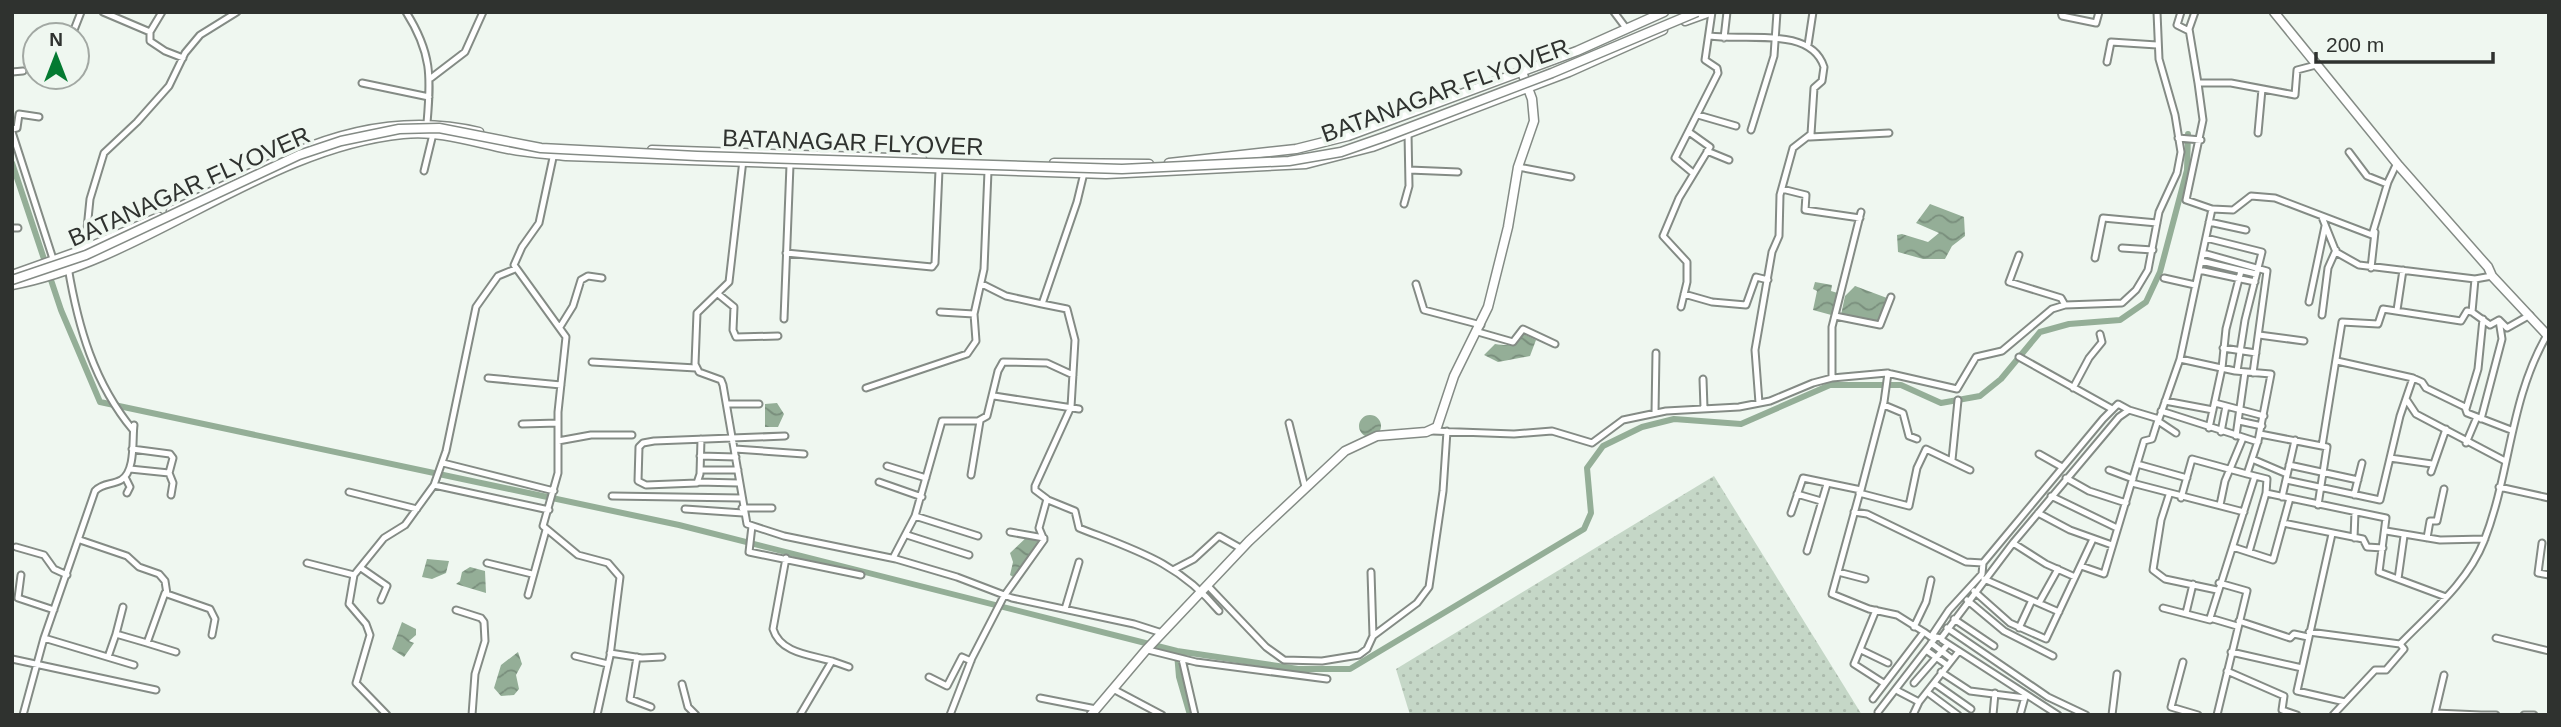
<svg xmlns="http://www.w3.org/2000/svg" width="2561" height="727" font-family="Helvetica,sans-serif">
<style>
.grass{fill:url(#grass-dots)}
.water{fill:url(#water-waves)}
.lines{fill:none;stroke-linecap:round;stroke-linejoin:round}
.canal{stroke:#94ae97;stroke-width:6}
.street-casing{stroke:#848b85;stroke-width:9}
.secondary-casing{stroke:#848b85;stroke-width:11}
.street{stroke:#fff;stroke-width:5}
.secondary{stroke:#fff;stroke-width:8}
.secondary-bridge-casing{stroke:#848b85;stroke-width:11;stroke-linecap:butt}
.secondary-bridge{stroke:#fff;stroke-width:8}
.labels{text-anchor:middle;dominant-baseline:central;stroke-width:7;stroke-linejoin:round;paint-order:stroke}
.street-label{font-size:24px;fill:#2f322f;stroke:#eff7f0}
</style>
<defs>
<pattern id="grass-dots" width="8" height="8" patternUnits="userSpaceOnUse" patternTransform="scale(1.75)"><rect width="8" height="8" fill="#c5d7c7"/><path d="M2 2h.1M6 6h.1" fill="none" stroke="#aab9ab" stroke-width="1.8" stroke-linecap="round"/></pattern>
<pattern id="water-waves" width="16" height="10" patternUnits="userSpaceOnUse" patternTransform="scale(1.75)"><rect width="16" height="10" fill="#94ae97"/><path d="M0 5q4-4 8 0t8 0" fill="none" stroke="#798e7c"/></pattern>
</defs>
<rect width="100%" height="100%" fill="#eff7f0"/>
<path class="grass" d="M1714,476l148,239h-452l-14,-46z"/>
<path class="water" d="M1930,204l34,13 1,19 -13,10 -7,13h-22l-25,-7 -1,-17 5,-1 26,8 11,-9 -23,-10z
M1815,282l17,3 -1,6 10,3 -6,22 -22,-6 4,-19 -4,-2z
M1855,286l32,12 -5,18 -7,9 -34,-10 4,-19z
M1524,334l12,6 -6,16 -32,6 -14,-7 11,-11c15,2 20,2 29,-10z
M777,403l7,11 -6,13h-13v-23z
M1359 426a11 11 0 1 1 22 0a11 11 0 1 1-22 0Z
M1028,536l13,3 -8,21 -15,20 -8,-5 3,-13 -3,-9z
M427,559l22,2 -3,12 -14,6 -10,-2z
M470,567l15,4 1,22 -30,-9 4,-3 2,-9z
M402,622l14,7v6l-7,6 5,2 -10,14 -12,-8z
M518,652l4,12 -6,11 3,14 -5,6 -13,1 -7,-8 7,-23z"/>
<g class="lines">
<path class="canal" d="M12,163l49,147 39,92 579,123 498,126 121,18h52l234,-140 7,-16 -4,-45 16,-22 39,-19 32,-8 67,5 89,-39h71l40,18 39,-7 21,-17 39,-47 29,-8 51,-4 26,-18 14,-30 27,-102 1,-36
M1177,653l2,24 11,38"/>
<g class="street-casing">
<path id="street" d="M103,12l47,20
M162,12l-12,20v9l15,10 18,7
M406,12c26,41 25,65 21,111
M1614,12l12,16
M2061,12l1,4 34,7 3,-11
M2181,12l-4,13 12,6
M2195,12l-6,17 9,54h33l64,12 2,-25 19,-5
M72,35l9,-23
M1710,36c35,5 101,-10 114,31l-2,14 -8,7 -3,46 -18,14 -13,47 -1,41 -7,16 -17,98 4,53
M1724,38l3,-26
M1808,45l5,-33
M2107,62l4,-20 46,3
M12,72l11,-1
M431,78l34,-26 18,-40
M362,83l67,14
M2198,83l5,37 -17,80 26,9
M1698,115l38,11
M12,129l5,-1 2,-14 20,3
M1751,130l23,-74 3,-44
M12,132l42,130
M2258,133l4,-44
M1810,137l79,-4
M2178,138l23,2
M1707,151l22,9
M2349,152l18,24 20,8
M554,153l-15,70 -17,24 -8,18 52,72 -8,75v61l-15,53 35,29 30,8 12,14 -10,79 -13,59
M743,160l-14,122 -32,31 -2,51 4,8 22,8 2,5 24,139 37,12 112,23 61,18 55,21 122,26 28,9
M1518,167l53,10
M1409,170l49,2
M424,171l9,-37
M1693,173l-18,-15 43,-85 -1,-5 -12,-8 7,-48
M1782,189l24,6 -1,15 55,8
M1404,204l5,-18 -1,-53
M2322,217l14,35 23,13 116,14 17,-3
M2209,222l37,8
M12,228h6
M2206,238l56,14 -17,68 -8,51
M2122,248l31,2
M85,249l5,-50 14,-46 33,-31 32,-36 16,-33 15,-18 37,-23
M786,253l146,14 3,-4 4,-93
M2203,253l64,18 -14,102
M2019,255l-10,27 52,16 4,7
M2095,258l8,-40 54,5
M2201,261l55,13
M68,267c10,60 26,116 65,163
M2371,268l4,-36
M2199,270l56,12
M2164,278l31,7
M2475,279l-3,33 18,13 9,-5 8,8 23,-13
M982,284l24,12 36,8
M1416,284l8,26 57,15
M718,294l16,13 -1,23 3,7 42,-1
M1684,294l28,8 34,3 10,-28 12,3
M2309,302l16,-76
M1681,307l6,-25v-20l-24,-26 16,-38 31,-51 -21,-15
M2397,310l6,-40
M940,312l34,2 10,-45 4,-98
M2322,315l6,-47 8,-18
M1835,316l45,9 11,-28
M784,319l6,-154
M560,327l13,-21 8,-26 7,-4 14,2
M1478,332l35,10 10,-13 32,15
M2259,335l45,6
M2223,348l33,5
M2019,357l93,52
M2180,359l55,12 36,3 -13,67 -11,33 20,5 -1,14 120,25 -7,54 67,25
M2337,361l76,17 9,4 4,6 39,19 2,6 44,17
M592,362l104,6
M488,378l73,7
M1832,378v-51l29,-115
M1703,379l1,29
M866,388l101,-34 9,-13 -2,-27
M2073,388l16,-30 13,-16 -2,-8
M994,396l85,13
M2406,399l10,15 89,47
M2165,401l48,9
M2215,403l49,13
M727,404h32
M1884,405l19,8 6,23 8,3
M2466,409l12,-40 5,-50
M2161,411l97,31
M1655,413l1,-60
M2481,419l21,-80 -3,-19
M2158,421l18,12
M2239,421l23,5
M1289,423l16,64
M522,424l36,-1
M2209,428l13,-60 4,-39 15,-58
M1432,431l82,3 38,-3 40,12 31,-23 43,-9 73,-4 31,-6 43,-18 19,-5 55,-5 70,16 19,-32 26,-6 50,-42 13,-4 57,-2 14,-13 12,-20 11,-58 18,-39 4,-21 -6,-37 -16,-56 -2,-47
M2221,432l5,-26
M2260,434l67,13 -9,58
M2236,436l9,-64
M701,439l-1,35 -3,9 -51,2 -8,-4 1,-34 4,-4 11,-2 131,-5
M558,441l33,-6h41
M2466,443l11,-26
M2322,446l20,-124 36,2 5,-15 78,12 6,-10 5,1
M735,449l69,5
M2039,454l23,13
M700,456l36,1
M2390,458l42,6
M2252,459l35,15
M1952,460l6,-60
M443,463l111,28
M2137,464l50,14
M2289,465l69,15
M887,466l39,12
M130,469l39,4 4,-15 -3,-4 -38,-5
M700,470h38
M2109,470l24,9
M2431,472l15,-43
M169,473l4,10 -2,12
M971,475l9,-54
M125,477l5,10 -3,6
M2066,478l23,13 37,12
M2286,480l94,20 20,-84 13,-38
M698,482l41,1
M879,482l43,15
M2132,483l112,29
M434,485l115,25
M2499,487l50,11
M349,492l68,17
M1860,492l-28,102 37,15 28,6 27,17
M1859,493l50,13 8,-38 9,-19 44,21
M1797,494l24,7
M2169,495l-8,25 -8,50 12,9 52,11
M2354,495l8,-32
M612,496l129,2
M2051,496l66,32
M2282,497l13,-57
M2181,498l11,-39 55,15
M1048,500l27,11 4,17c56,22 99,34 140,83
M2220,505l5,-24 18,-43
M742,508h30
M685,509l58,4
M1854,512l13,2 99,48 17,1
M1791,513l12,-35 58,12 23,-88 4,-29
M2038,513l32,17 42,15
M915,516l63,20
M2283,523l80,16 4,8 16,1
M752,526l-3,26 112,23
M2386,531l54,9 45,-1
M1010,532l34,6
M2332,534l-35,157 48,11
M907,535l62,20
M2354,538l1,-26
M2427,538l3,-17h7l7,-32
M80,540l47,16 12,11 20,7 6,7 2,13 43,15 5,10 -3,16
M2013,543l33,21 29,13
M2542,543l-4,30 11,2
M16,547l28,8 10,14 13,6
M2233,547l40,13 17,-62
M1807,551l20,-67
M2249,552l17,-59
M786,558l-13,71c7,24 37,26 59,32
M893,558l22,-42 27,-95h36l9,-5 11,-45 5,-9 44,1 26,12
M307,563l47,12
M487,563l45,11
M2081,566l23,8 40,-133 8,-2 6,-19
M361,568l26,18 -6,14
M1173,570l21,-11 25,-23 23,13
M1371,572l2,64
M1838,572l27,7
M21,575l-3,23 36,12
M1984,579l75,33
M2398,579l6,-43
M1208,586l58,61 18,13 38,1 37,-6 8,-6 6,-13 44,-33 12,-16 14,-96 4,-60
M1974,591l36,32 36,16 47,-100
M528,595l18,-65
M1967,600l37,31 49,25
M2039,603l19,-34
M123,607l-7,27 31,9 18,-50
M2163,608l47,12
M1065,609l14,-47
M456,610l25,8 3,4 1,19 -10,33 -3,41
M1876,610l-22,54 28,18
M2186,613l7,-29
M1954,619l40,27
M2239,621l51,17 4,-4 14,3
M2237,626l-27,-8 45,-142
M1914,627l12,-25 5,-22
M1947,628l101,69 38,18
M2019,628l13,-28
M2309,632l91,12
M44,638l90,27
M2496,638l53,13
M147,643l29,9
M1931,643l21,16
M1148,650l48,12 131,17
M1861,650l27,13
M1926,650l21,15
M2231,652l71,16
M610,653l32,5 20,-1
M575,656l33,8
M108,657l8,-23
M637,657l-7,42 21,8
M12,659l144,31
M1182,659l13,56
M2183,662l-12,45 27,8
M2227,671l57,25 -2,14 15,5
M1941,672l29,19 55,7
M2444,675l-9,38 46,2
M929,677l18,9 15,-29 9,4
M1914,683l34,-39
M1934,683l37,26
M682,684l6,23 8,8
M1113,689l49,26
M1898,691l21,11
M1927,692l31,23
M1040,698l56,11
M1873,699l51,-67 7,5 18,-27 33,-36 1,-11 120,-144 15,-15 11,6
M1878,712l58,-75 5,1
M23,715l21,-77 51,-147c7,-8 17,-6 26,-11 15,-9 11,-41 13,-55
M387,715l-31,-32 14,-48 -4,-11 -17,-20 5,-29 30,-37 21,-13 29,-40 12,-34 30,-144 22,-31 17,-7
M800,715l32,-54 17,6
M950,715l22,-57 32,-62 40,-56 -5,-12 8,-29 -12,-9v-4l36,-79 4,-67 -8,-31 -25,-5 35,-102 7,-29
M1913,715l6,-13 40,-51
M1993,715l2,-22
M2020,715l5,-18
M2058,715l-116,-75v-3l71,-94 106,-126 10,-7 30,9 21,-60 32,-150 21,1 18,-14 24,2 97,37 16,-53 9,-19
M2112,715l5,-41
M2217,715l30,-124 -28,-8
M2333,715l42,-45h11l18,-21 -4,-5c30,-31 68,-62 84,-103 27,-69 25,-140 63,-206
M2481,715h15
M2524,715h10"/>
</g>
<g class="secondary-casing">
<path id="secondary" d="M2274,12l125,154 89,101 4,9 57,61
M1685,21l25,-9
M652,150l270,9
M294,153c60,-26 122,-36 185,-21
M1054,163l95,1
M1169,163l127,-14 52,-13 229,-85 87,-39
M171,211l99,-47
M12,275l73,-26 74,-32
M12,285c134,-25 252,-137 391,-151 37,-4 70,8 105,15 19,4 39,5 58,7l540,18 200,-10 66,-17 197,-75 94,-42
M1091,715l55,-65 103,-109 96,-90 32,-15 49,-4 11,-5 17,-51 34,-69 20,-80 10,-60 16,-46 -2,-22 -10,-27"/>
</g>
<use href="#street" class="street"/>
<use href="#secondary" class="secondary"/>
<g class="secondary-bridge-casing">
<path id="secondary-bridge" d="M12,280l74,-25 213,-100 42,-14 58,-12 40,-1 102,20 156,8 425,13 167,-8 52,-9 46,-16 165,-63 145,-61"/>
</g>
<use href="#secondary-bridge" class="secondary-bridge"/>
</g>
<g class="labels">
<g class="street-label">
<text transform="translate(1445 90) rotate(-20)">BATANAGAR FLYOVER</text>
<text transform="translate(853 142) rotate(2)">BATANAGAR FLYOVER</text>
<text transform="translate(189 186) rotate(-24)">BATANAGAR FLYOVER</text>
</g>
</g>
<rect width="2561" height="727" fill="none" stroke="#2f322f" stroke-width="28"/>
<g transform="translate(56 56)"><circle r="33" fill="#eff7f0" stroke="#a2a8a3" stroke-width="2"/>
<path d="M0-5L12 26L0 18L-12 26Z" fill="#047a31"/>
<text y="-10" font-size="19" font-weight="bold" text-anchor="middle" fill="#2f322f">N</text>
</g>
<path d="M2316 52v10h177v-10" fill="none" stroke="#2f322f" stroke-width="3.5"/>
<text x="2326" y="52" font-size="21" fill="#2f322f" stroke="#eff7f0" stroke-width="5" paint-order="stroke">200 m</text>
</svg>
